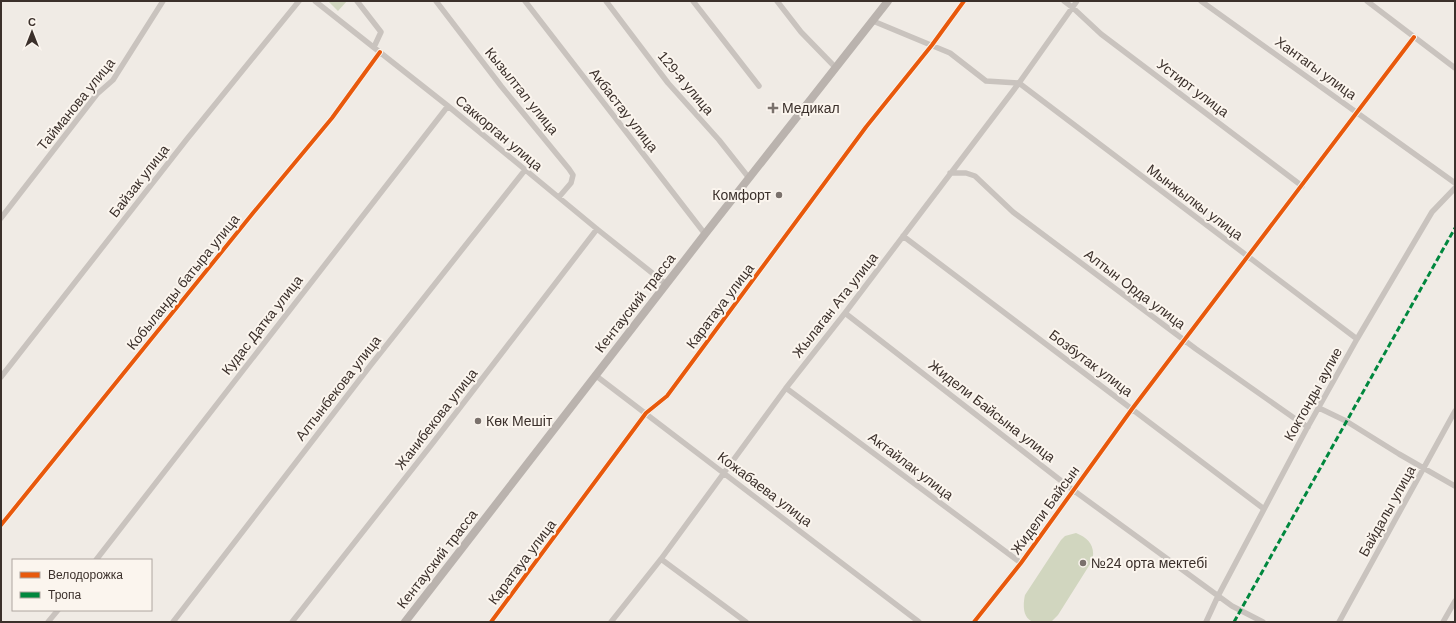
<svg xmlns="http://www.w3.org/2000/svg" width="1456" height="623" font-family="Helvetica,sans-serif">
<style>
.green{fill:#d1d6bf}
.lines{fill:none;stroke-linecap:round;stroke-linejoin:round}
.minor{stroke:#c9c3be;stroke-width:5.5}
.secondary{stroke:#bab3ae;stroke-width:8}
.quiet{stroke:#00873e;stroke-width:3;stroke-dasharray:6 3;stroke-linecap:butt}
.cycleway-casing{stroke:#fbf5ee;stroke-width:6}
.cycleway{stroke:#e8590c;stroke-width:4}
.poi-dot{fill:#7a716c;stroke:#fbf5ee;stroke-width:1.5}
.labels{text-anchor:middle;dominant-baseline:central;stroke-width:4;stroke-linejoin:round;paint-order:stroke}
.street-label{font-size:14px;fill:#3b302b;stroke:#fbf5ee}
.poi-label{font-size:14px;fill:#3b302b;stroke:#fbf5ee;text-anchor:start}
</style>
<rect width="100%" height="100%" fill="#f0ebe5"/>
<path class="green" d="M328,1h19l-9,10z
M1076,533c13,5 20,14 16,28l-34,54 -7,7c-5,0 -12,1 -17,0 -12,-3 -11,-18 -9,-27l36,-55 4,-4z"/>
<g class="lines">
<path class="minor" d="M315,1l133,105 149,123 69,55
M357,1l24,31 -7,15
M436,1l65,85 68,83 4,6 -2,8 -12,14
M525,1l180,233
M606,1l62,82 51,57 30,38
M693,1l66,85
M777,1l24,31 34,35
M1064,1l8,6 29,27 201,152
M1201,1l254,182
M1367,1l88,67
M873,21l77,32 36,28 33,2 338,256
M950,173h16l9,3 38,36 183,137 98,69 14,9
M1,218l96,-124 16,-14 50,-79
M903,236l361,273
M845,313l228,177 159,116 31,16
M595,375l324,247
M1,377l186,-238 112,-138
M786,388l235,175
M1319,408l27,13 53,33 56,32
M1,525l252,-312 79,-95 48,-66
M661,559l85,63
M96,560l352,-454
M48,622l10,-12
M173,622l197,-256 155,-196
M292,622l140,-178 165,-215
M491,622l155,-209 21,-17 199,-269 66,-82 32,-44
M611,622l50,-63 125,-171 59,-75 174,-230 58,-82
M974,622l47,-59 111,-154 282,-372
M1206,622l12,-26 88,-166 51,-91 75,-127 23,-24
M1339,622l116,-211
M1443,622l12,-21"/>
<path class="secondary" d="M405,622l300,-388 183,-233"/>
<path class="quiet" d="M1234,622l221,-394"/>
<g class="cycleway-casing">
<path id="cycleway" d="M1,525l252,-312 79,-95 48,-66
M491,622l155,-209 21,-17 199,-269 66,-82 32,-44
M974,622l47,-59 111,-154 282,-372"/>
</g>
<use href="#cycleway" class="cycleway"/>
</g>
<g class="poi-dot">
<path d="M771 102h4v4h4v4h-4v4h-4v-4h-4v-4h4z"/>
<circle cx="779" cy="195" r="4"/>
<circle cx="478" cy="421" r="4"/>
<circle cx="1083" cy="563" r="4"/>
</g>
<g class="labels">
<g class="street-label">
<text transform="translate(1316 68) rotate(36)">Хантагы улица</text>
<text transform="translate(686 83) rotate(50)">129-я улица</text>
<text transform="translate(1193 88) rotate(37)">Устирт улица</text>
<text transform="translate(522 91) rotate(51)">Кызылтал улица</text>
<text transform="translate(76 104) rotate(-51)">Тайманова улица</text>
<text transform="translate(624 110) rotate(52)">Акбастау улица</text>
<text transform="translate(499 133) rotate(40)">Саккорган улица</text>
<text transform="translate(139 181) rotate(-52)">Байзак улица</text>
<text transform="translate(1195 202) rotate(37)">Мынжылкы улица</text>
<text transform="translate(183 282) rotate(-51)">Кобыланды батыра улица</text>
<text transform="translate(1135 289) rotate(37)">Алтын Орда улица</text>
<text transform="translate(635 303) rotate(-52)">Кентауский трасса</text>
<text transform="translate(835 305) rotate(-52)">Жылаган Ата улица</text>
<text transform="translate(720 306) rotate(-53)">Каратауа улица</text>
<text transform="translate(262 325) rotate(-52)">Кудас Датка улица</text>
<text transform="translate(1091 363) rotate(37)">Бозбутак улица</text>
<text transform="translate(338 388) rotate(-52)">Алтынбекова улица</text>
<text transform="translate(1313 394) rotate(-61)">Коктонды аулие</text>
<text transform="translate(992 411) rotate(38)">Жидели Байсына улица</text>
<text transform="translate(436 419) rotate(-52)">Жанибекова улица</text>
<text transform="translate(911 466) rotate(37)">Актайлак улица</text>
<text transform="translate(765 489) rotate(37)">Кожабаева улица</text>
<text transform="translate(1045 510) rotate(-54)">Жидели Байсын</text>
<text transform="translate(1387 511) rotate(-61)">Байдалы улица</text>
<text transform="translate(437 559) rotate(-52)">Кентауский трасса</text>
<text transform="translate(522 562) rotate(-53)">Каратауа улица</text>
</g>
<g class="poi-label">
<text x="782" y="108">Медикал</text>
<text x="771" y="195" text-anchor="end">Комфорт</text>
<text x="486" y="421">Көк Мешіт</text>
<text x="1091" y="563">№24 орта мектебі</text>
</g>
</g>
<rect width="1456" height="623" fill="none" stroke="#3b302b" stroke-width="4"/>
<rect x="12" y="559" width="140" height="52" fill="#fbf5ee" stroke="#aea6a0"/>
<rect x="20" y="572" width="20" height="6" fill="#e8590c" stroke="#aea6a0"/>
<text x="48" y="579" font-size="12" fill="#3b302b">Велодорожка</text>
<rect x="20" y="592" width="20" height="6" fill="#00873e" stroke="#aea6a0"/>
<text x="48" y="599" font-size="12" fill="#3b302b">Тропа</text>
<g transform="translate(32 32)" stroke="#fbf5ee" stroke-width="3" paint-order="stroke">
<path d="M0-3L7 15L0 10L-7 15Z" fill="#3b302b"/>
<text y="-6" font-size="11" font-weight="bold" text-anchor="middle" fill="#3b302b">С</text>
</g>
</svg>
